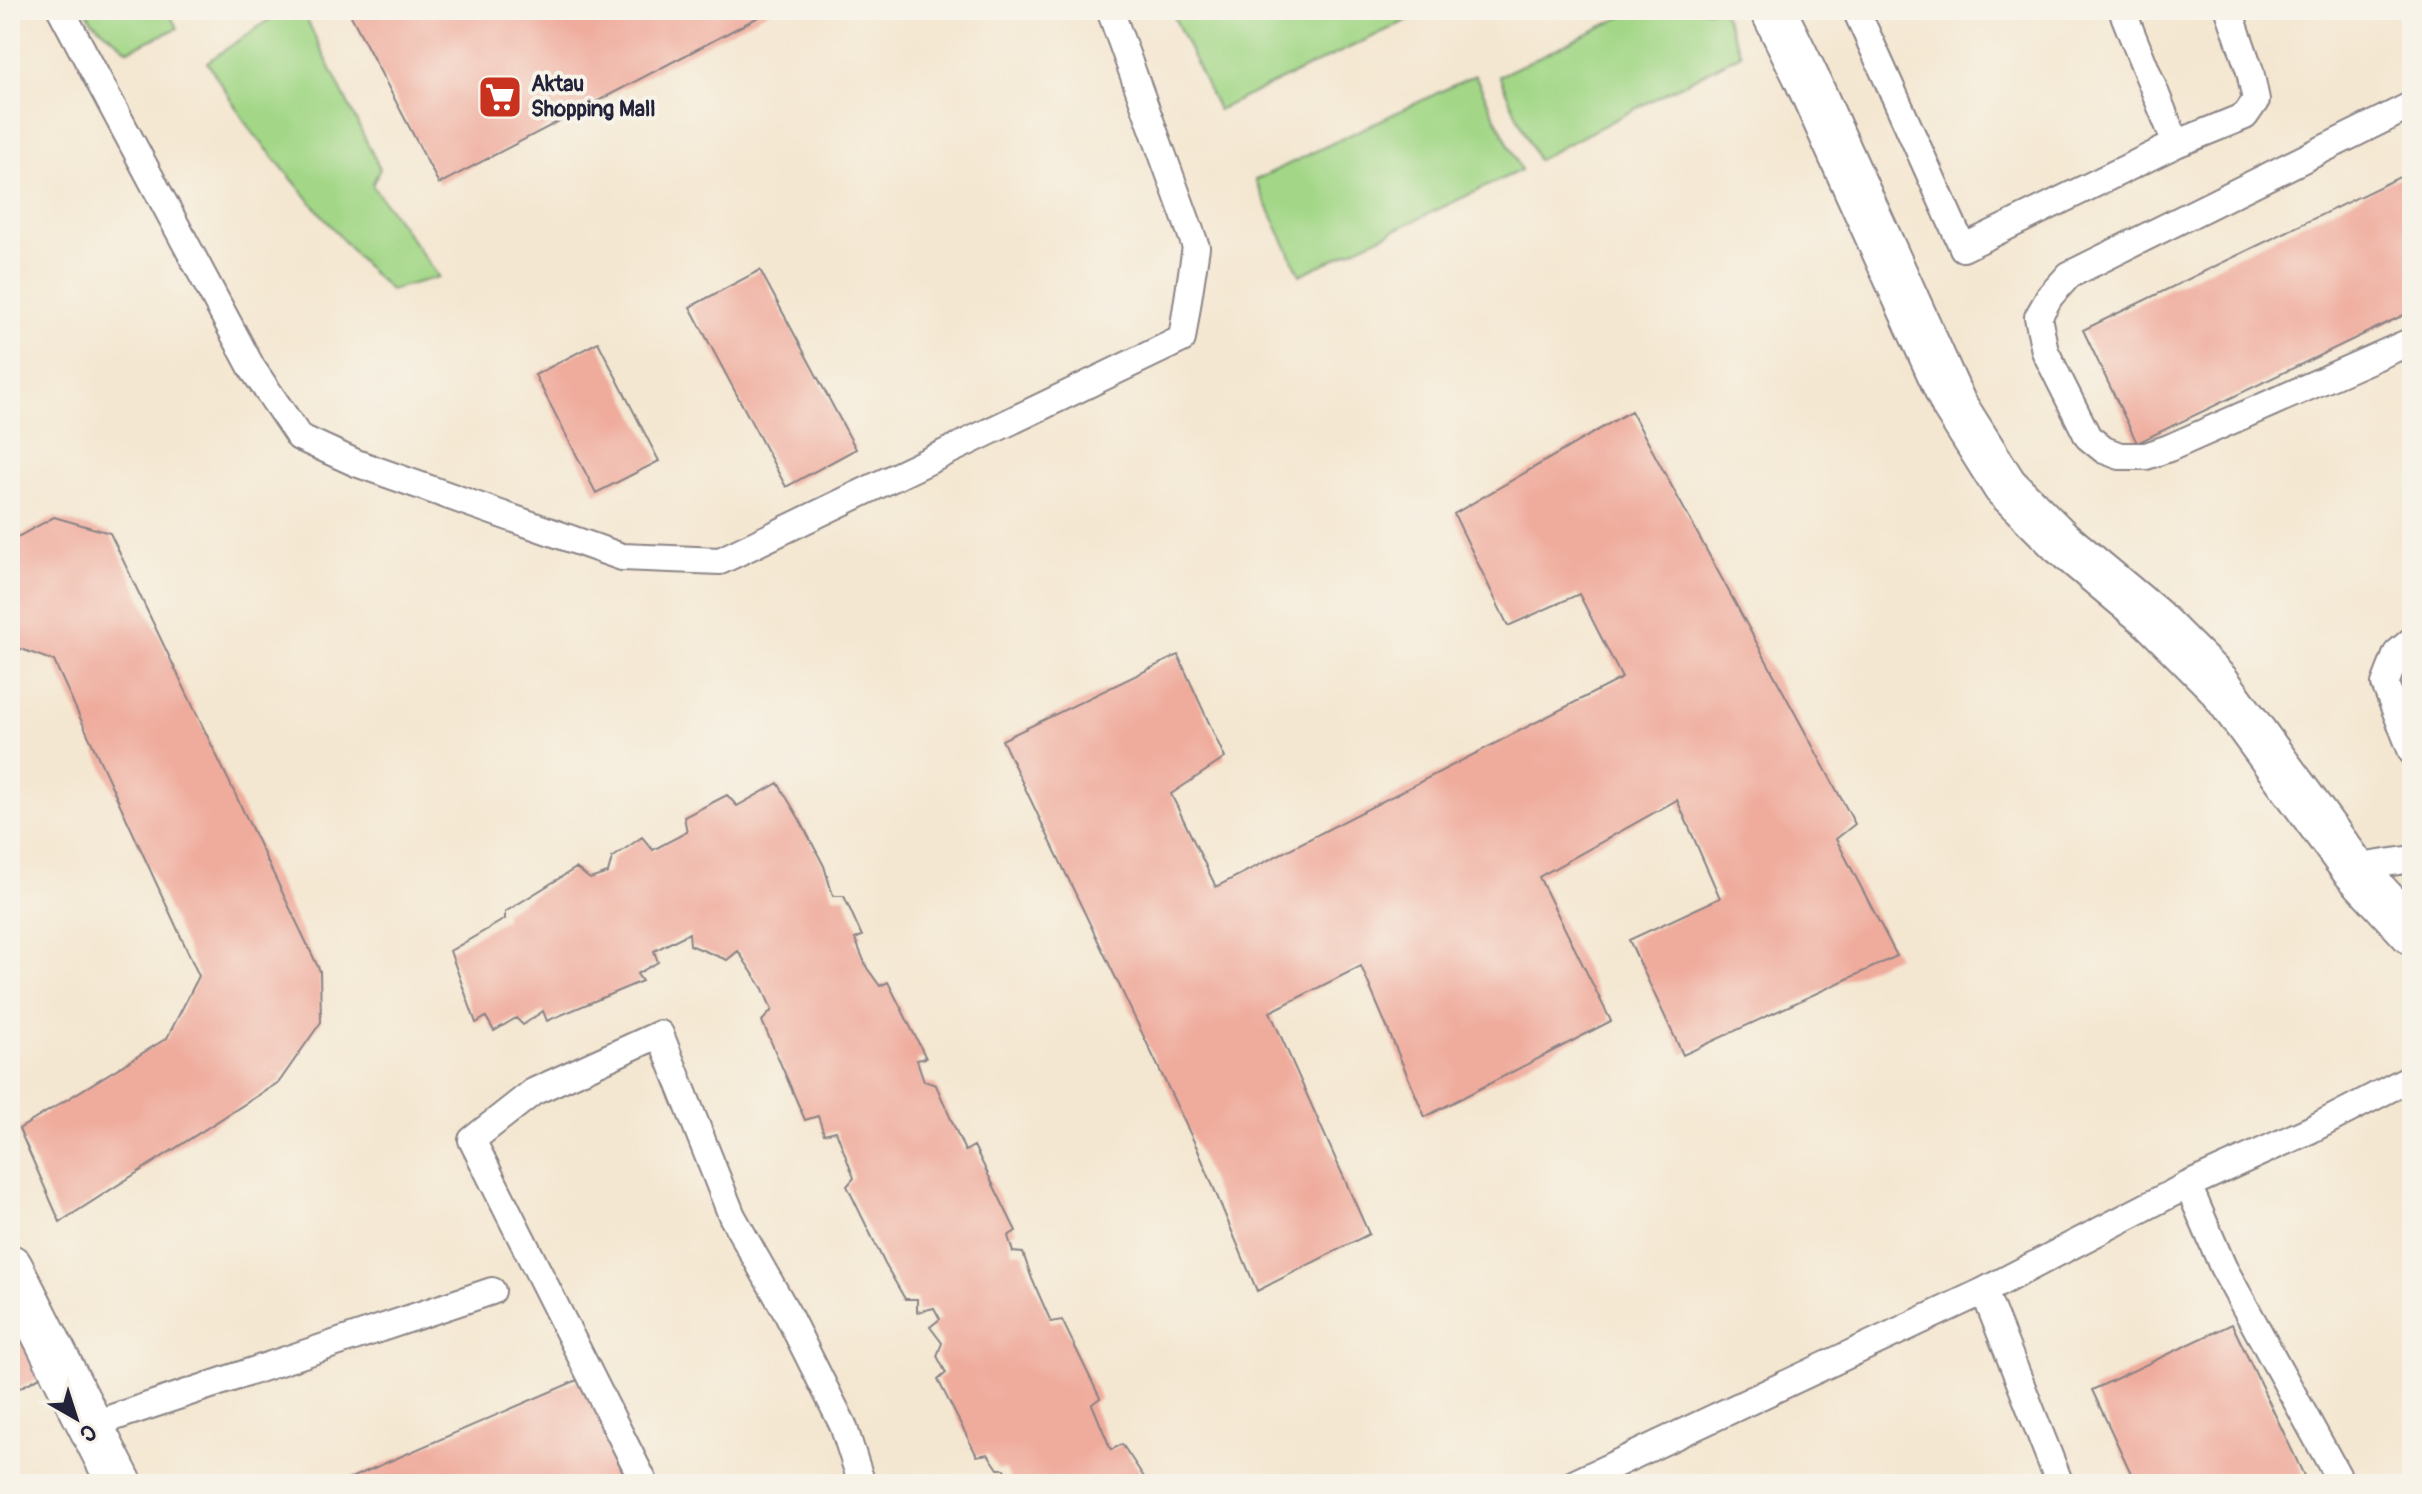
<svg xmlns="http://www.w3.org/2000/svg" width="2422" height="1494" font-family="Pangolin,sans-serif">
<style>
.green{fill:#a3d787;stroke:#627c61;stroke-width:2}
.building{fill:#efab9c}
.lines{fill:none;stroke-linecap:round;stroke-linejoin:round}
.service-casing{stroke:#8b8486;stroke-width:30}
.minor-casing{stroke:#8b8486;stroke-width:48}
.service{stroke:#fff;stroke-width:26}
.minor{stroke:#fff;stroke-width:44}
.labels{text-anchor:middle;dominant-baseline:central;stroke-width:8;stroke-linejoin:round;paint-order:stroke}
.poi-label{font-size:22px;font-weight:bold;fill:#22223b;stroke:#f7f3e8;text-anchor:start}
</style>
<rect width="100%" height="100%" fill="#f7f3e8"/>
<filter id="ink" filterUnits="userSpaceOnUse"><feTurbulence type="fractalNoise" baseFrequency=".0125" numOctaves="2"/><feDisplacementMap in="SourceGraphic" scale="16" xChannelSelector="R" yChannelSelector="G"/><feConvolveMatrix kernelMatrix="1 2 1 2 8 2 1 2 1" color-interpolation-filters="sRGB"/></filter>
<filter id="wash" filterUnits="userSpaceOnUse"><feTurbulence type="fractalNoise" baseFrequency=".006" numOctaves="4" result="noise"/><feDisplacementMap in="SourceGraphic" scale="32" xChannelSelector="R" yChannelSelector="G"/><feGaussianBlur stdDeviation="1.8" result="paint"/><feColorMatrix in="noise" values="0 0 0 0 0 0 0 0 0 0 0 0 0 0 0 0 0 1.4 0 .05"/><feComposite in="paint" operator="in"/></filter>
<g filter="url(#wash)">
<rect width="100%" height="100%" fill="#f4e7d1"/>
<path class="green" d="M86,10h80l12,18 -50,22 -36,-29z
M284,10h18l78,159 -8,16 67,92 -49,13 -27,-26 -114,-136 -42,-66z
M1184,10h245l-211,100 -45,-95z
M1636,10h86l19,44 -204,106 -38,-84z
M1475,75l46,95 -221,105 -45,-95z"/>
<g id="blocks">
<path class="building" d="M348,10h424l-333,174z
M2412,171v140l-275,132 -54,-113z
M760,270l96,179 -70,38 -96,-180z
M598,342l61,119 -63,32 -61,-118z
M1631,411l224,413 -19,15 61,117 -214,99 -54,-115 91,-42 -43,-98 -138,77 72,144 -186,96 -64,-151 -91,46 99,222 -112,57 -60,-143 -195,-408 176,-85 47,103 -54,36 45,93 406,-209 -43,-84 -71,32 -54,-112z
M54,517l56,16 210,438 1,51 -42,60 -219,140 -41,-93 148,-91 32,-62 -145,-315 -38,-14 -6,3v-109z
M778,783l22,37 24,46 9,30h11l18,40 -7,3 12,29 13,18 8,-4 38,76 -9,2 7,21 12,4 29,66 9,-5 42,85 -8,5 5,16 10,1 9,26 19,43 11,-2 38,78 -8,6 19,46 11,-6 24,36 -9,4h-124l-8,-15h-7l-10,-15 -11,2 -39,-76 8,-7 -9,-17 5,-13 -12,-16 10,-8 -6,-11 -17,4v-13h-12l-20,-35 -38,-78 7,-8 -18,-47 -12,3 -6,-18 -13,4 -43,-99 10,-11 -9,-21 -25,-38 -11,9 -37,-15 -1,-12 -35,18 4,11 -21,12 5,7 -95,40 -4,-10 -20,14 -7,-7 -22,13 -8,-14 -10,6 -26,-72 55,-32v-7l71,-44 14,11 18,-6 4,-15 30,-21 11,13 34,-18 -3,-15 43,-22 10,11z
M10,1310l34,65 -34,18z
M2232,1324l76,160h-172l-44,-94z
M582,1378l46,106h-291z"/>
</g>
</g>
<g filter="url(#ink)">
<use href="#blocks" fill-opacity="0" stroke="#8b8486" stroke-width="2"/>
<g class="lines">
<g class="service-casing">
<path id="service" d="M61,10l191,358 47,69 57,26 266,94 98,4 462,-222 14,-92 -86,-237
M1856,10l107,238 213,-104 69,-28 11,-16 -6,-29 -21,-61
M2122,10l54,134
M2412,105l-343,170 -19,21 -12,21 7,34 43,86 16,13 16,6h26l23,-8 243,-107
M2412,640l-15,13 -12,31 27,68
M2353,868l59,-9
M1984,1291l204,-106
M91,1425l401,-134
M645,1484l-173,-344 61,-48 127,-58 72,182 55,97 56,112 19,59
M1573,1484l411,-193 76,193
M2342,1484l-119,-217 -35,-82 122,-55 102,-53"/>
</g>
<g class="minor-casing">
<path id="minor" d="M1773,10l32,65 149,330 51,81 56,56 92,77 65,65 135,184 59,64
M10,1267l110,217"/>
</g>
<use href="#service" class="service"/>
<use href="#minor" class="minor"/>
</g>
</g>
<defs>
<g id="supermarket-square" transform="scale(2.3)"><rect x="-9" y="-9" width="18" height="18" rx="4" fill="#c8321e" stroke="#f7f3e8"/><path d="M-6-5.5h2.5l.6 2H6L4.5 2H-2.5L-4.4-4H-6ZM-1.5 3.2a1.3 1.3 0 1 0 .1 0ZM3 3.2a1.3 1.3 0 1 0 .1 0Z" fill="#fff"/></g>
</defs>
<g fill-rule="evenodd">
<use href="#supermarket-square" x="500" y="97"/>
</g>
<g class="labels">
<g class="poi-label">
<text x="531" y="84">Aktau<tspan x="531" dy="25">Shopping Mall</tspan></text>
</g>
</g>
<rect width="2422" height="1494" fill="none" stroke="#f7f3e8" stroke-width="40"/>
<g transform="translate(76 1418) rotate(141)" stroke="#f7f3e8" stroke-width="6" paint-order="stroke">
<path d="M0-6L14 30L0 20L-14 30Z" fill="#22223b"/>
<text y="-12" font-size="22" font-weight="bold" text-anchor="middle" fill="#22223b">С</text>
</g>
</svg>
